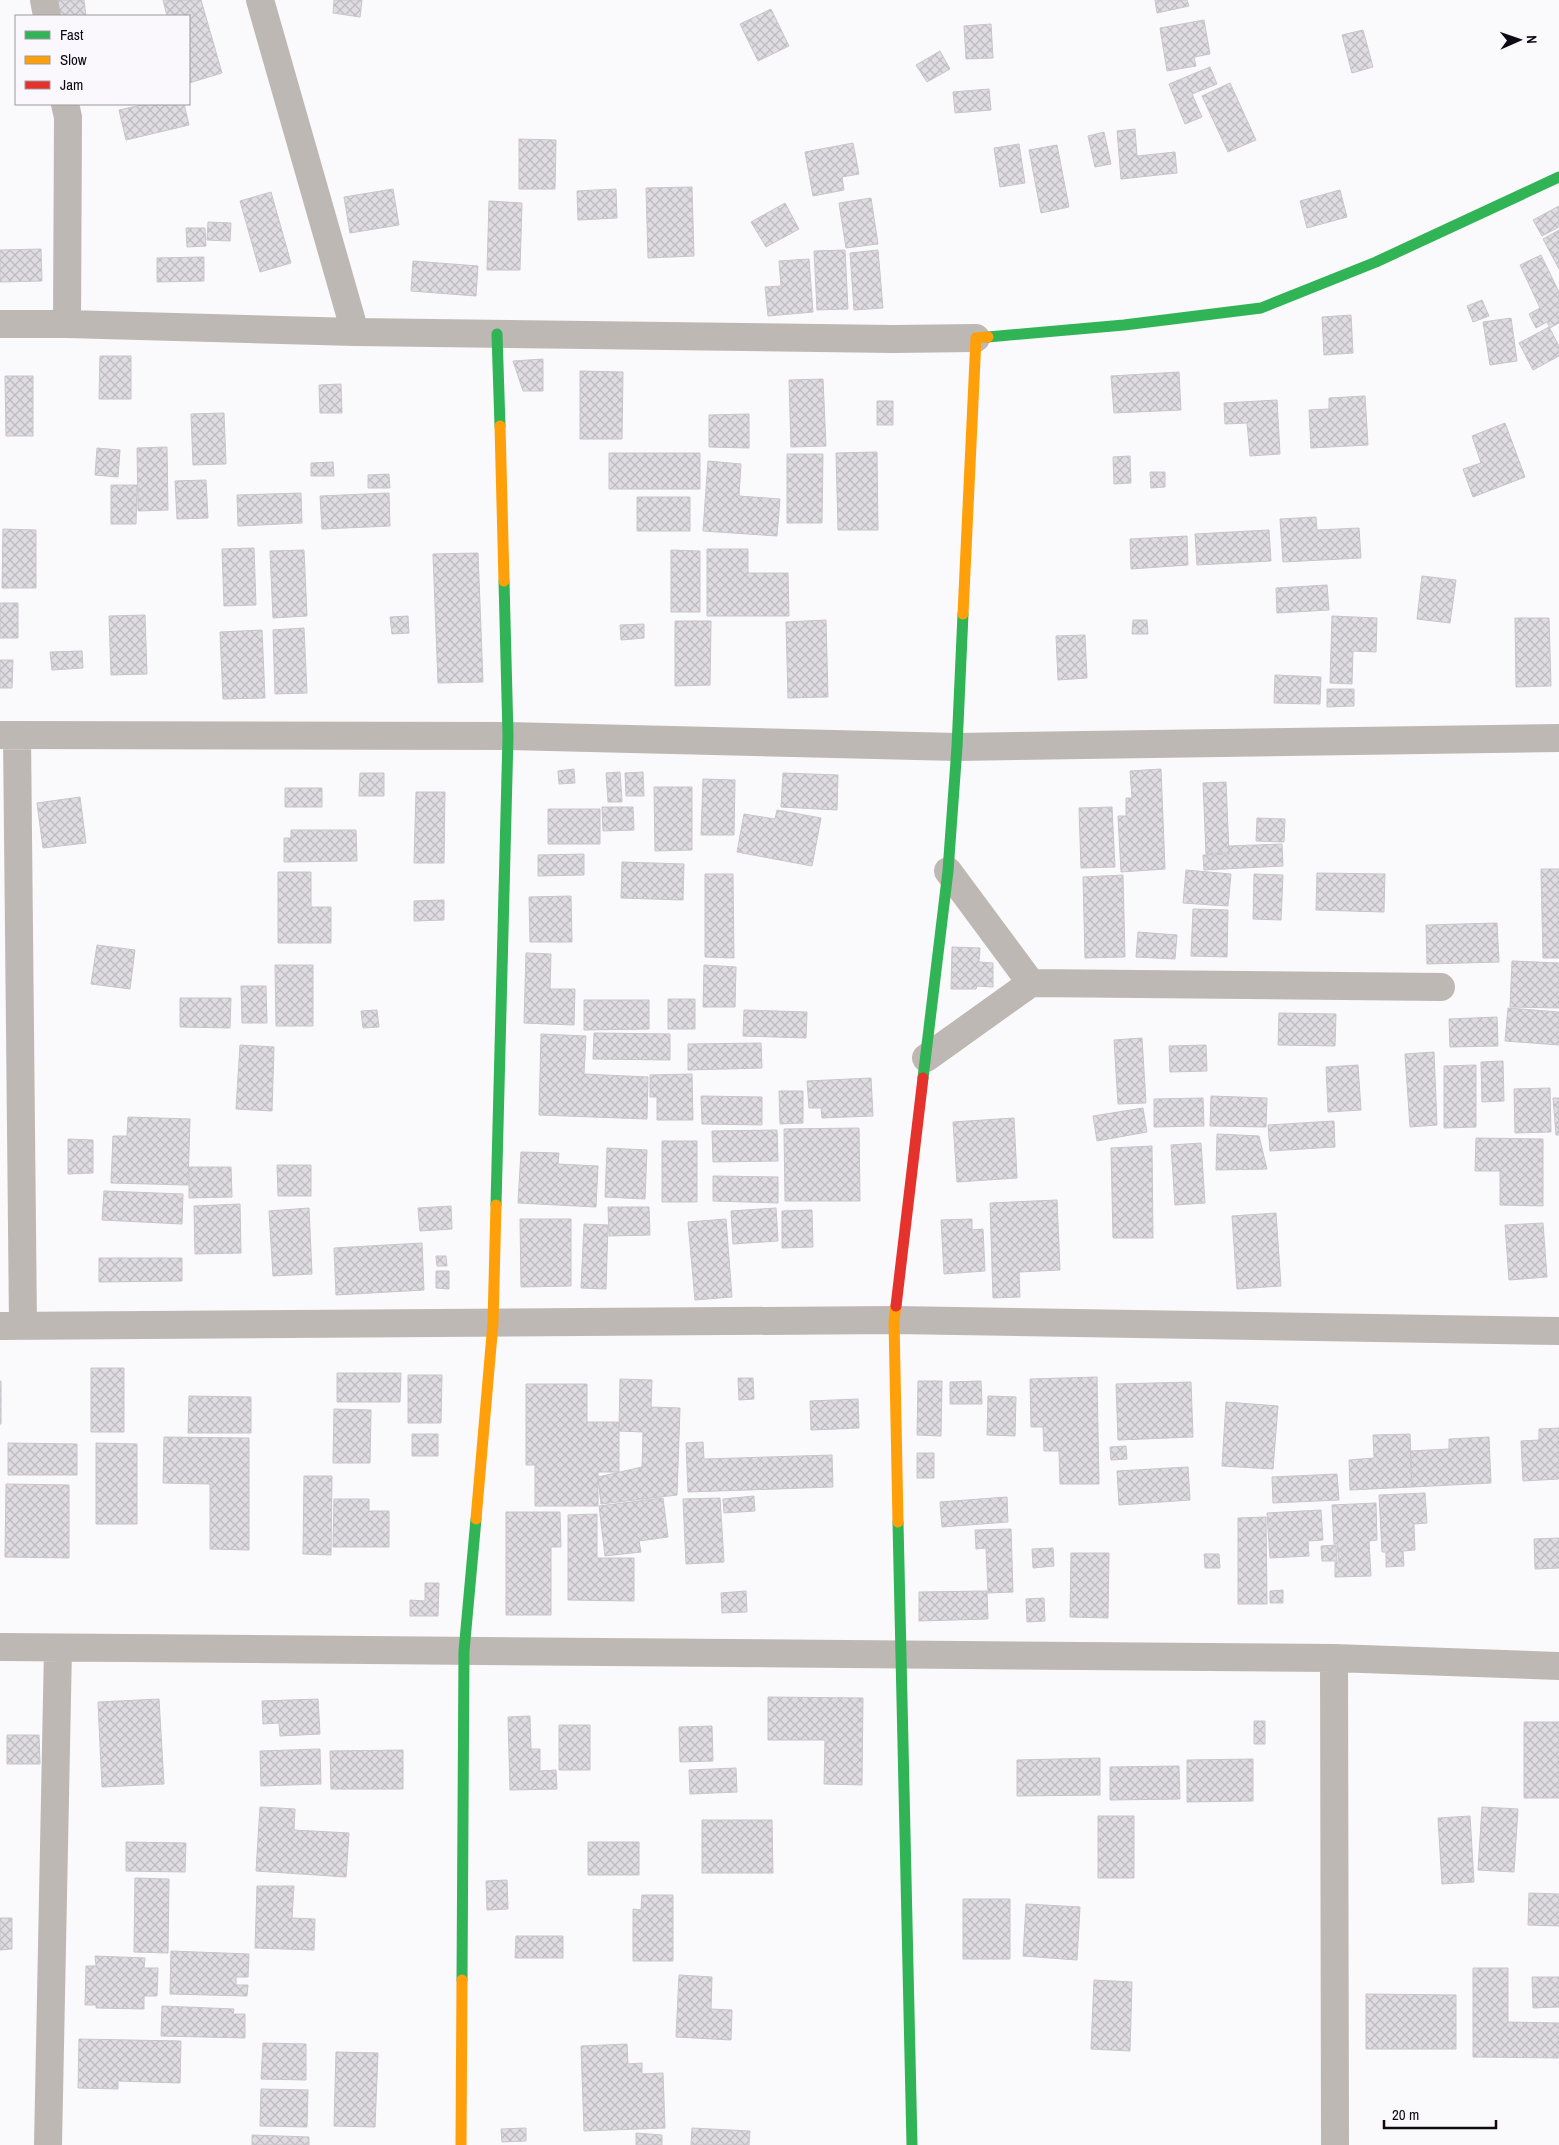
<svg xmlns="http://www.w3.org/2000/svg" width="1559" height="2145" font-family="'Archivo Narrow',sans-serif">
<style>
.building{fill:url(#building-cross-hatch);stroke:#c8c6cb}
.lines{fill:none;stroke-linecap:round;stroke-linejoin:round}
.street{stroke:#beb8b4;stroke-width:28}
.fast{stroke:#30b455;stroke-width:11}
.slow{stroke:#ff9f0a;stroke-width:11}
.jam{stroke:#e5322d;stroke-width:11}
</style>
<defs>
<pattern id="building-cross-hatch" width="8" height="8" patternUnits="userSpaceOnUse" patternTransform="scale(1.25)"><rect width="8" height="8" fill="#dedce1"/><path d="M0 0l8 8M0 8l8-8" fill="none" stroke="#bdbbc0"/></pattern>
</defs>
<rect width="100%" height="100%" fill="#faf9fb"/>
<path class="building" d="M52,0h32l2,16h-32z
M163,0h38l21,73 -33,10v-67h-22z
M334,0h28l-2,17 -27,-4z
M1155,0h32l2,6 -32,7z
M771,9l18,37 -31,15 -18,-37z
M1204,20l6,34 -16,3 2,9 -29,5 -7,-43z
M991,24l2,34 -27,1 -2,-33z
M1363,30l10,37 -21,6 -10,-38z
M940,51l10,18 -23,13 -11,-17z
M1210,67l7,17 -25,10 10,23 -17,7 -16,-40z
M1230,83l26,57 -28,12 -26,-56z
M989,89l2,21 -36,3 -2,-21z
M146,104h38l5,21 -63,15 -7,-30z
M1135,129l2,27 38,-4 2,21 -56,6 -4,-48z
M1104,132l7,32 -16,3 -7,-31z
M519,139l37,1 -1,49h-36z
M853,143l6,31 -17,3 2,13 -31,6 -8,-44z
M1019,144l6,39 -25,4 -6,-39z
M1057,145l12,62 -28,6 -12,-63z
M692,187l2,69 -46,2 -2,-70z
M393,189l6,36 -49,8 -6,-36z
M616,189l1,29 -39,2 -1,-29z
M1340,190l7,27 -40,11 -7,-27z
M271,192l20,71 -31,9 -20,-71z
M871,198l7,46 -32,4 -7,-45z
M489,201l33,2 -2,67h-33z
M785,203l14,26 -33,18 -15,-25z
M1559,206v21l-17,9 -9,-16z
M208,222l23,1 -1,18 -23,-1z
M186,228h19l1,18 -19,1z
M1559,230v39l-16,-30z
M41,249l1,32 -42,1v-32z
M845,250l3,59 -31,1 -3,-59z
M878,250l5,58 -29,2 -4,-57z
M1541,255l18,37v31l-9,5 -3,-6 -11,6 -7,-14 11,-6 -20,-43z
M204,257v24l-47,1v-24z
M809,259l4,53 -45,4 -3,-29 16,-1 -2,-25z
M413,261l65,5 -2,30 -65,-5z
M1482,300l7,16 -16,6 -6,-16z
M1351,315l2,38 -29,2 -2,-38z
M1511,318l6,43 -27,4 -7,-43z
M1549,327l10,19v10l-26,14 -14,-27z
M100,356h31v43h-32z
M543,359v32h-20l-10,-30z
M580,371l43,1 -1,67h-42z
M1179,372l2,38 -67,3 -3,-37z
M5,376h28v60h-27z
M823,379l3,67 -35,1 -2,-67z
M341,384l1,29h-22l-1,-28z
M1365,396l3,49 -57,3 -2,-38 20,-1v-11z
M1277,400l3,54 -30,2 -3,-33 -22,1 -1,-21z
M877,401h16v24h-16z
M224,413l2,51 -33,1 -2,-51z
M749,414v34l-40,-1v-32z
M1505,423l20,54 -52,20 -10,-28 18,-6 -9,-27z
M167,447l1,63 -30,1 -1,-63z
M97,448l23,2 -2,27 -23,-2z
M877,452l1,78h-40l-2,-77z
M609,453h91v36h-91z
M787,454h36l-1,69h-35z
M1130,456l1,27 -17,1 -1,-27z
M708,461l33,3 -2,32 41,3 -3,37 -74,-5z
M333,462l1,14h-23v-13z
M1150,472h15v15l-14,1z
M389,474l1,14h-22v-13z
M206,480l2,38 -31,1 -2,-38z
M111,485h26l-1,39h-25z
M301,493l1,30 -64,3 -1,-31z
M389,493l1,33 -68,3 -2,-33z
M637,497h53v34h-53z
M1316,517l1,13 42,-2 2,30 -78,4 -3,-43z
M3,529l33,1v58h-34z
M1269,530l2,31 -74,4 -2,-31z
M1187,536l1,29 -57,4 -1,-30z
M254,548l2,57 -32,1 -2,-57z
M707,549h41v24h40l1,43h-82z
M304,550l3,66 -34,2 -3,-67z
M671,550l29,1v61h-29z
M478,553l5,129 -45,1 -5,-129z
M1422,576l34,4 -6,43 -33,-4z
M1327,585l2,25 -52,3 -1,-25z
M0,603h18v35h-18z
M145,615l2,59 -36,1 -2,-59z
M408,616l1,17 -17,1 -2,-17z
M1332,616l45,2 -1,34 -23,-1 -1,33 -22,-1z
M1515,618h34l2,68 -35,1z
M826,620l2,77 -40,1 -2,-76z
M1133,620h14l1,14h-16z
M675,621h36l-1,64 -35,1z
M644,624v14l-23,2 -1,-15z
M304,628l3,65 -32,1 -2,-64z
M262,630l3,68 -42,1 -3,-67z
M1085,635l2,43 -29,2 -2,-44z
M82,651l1,17 -31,2 -2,-18z
M0,660h13l-1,28h-12z
M1275,675l46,2 -1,27 -46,-1z
M1327,689h27v17l-27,1z
M574,769l1,14 -16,1 -1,-13z
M1161,769l4,100 -44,3 -3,-56h8v-18h6l-2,-27z
M620,772l2,30h-14l-2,-29z
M643,772l1,24h-18l-1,-23z
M360,773h24v23h-25z
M783,773l55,2 -1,35 -56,-3z
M703,779l32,1 -1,55h-33z
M1226,782l3,71 -23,1 -3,-71z
M654,787h38v63l-37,1z
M285,788h37v19h-37z
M416,792h29l-1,71h-30z
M80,797l6,46 -43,5 -6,-45z
M602,807h31l1,23 -31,1z
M1112,807l3,60 -34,1 -2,-60z
M548,809h52v35h-52z
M777,810l44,8 -9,48 -75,-14 7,-38 31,5z
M1257,818l28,1 -1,23 -28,-1z
M291,830h65l1,31 -73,1v-24h7z
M1282,844l1,22 -79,4 -1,-15 26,-1v-8z
M584,854v21l-46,1v-21z
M622,862l62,2 -1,36 -62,-2z
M1541,869h18v89h-16z
M1186,870l45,4 -3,32 -45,-3z
M278,872h33v35h20v36h-53z
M1317,873l68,1 -1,38 -68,-2z
M705,874h28l1,84 -29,-1z
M1254,874l29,1 -2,45 -28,-1z
M1123,875l2,82 -40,1 -2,-81z
M571,896l1,46h-42l-1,-45z
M444,900v20l-30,1v-20z
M1193,909l35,1 -1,47 -36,-1z
M1497,923l2,39 -72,2 -1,-39z
M1138,932l39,3 -2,24 -39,-2z
M97,945l38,5 -5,39 -39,-5z
M952,947l28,1 -1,14 14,1v24l-16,-1 -1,3h-25z
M526,953l25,1 -1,35h25l-1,36 -50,-2z
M1512,961l47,2v45l-49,-1z
M275,965h38v61h-37z
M704,965l32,2 -1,40h-32z
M241,986h25l1,37h-25z
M180,998h51l-1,30 -50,-1z
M668,999h27v30h-27z
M584,1000h65v29l-65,1z
M1508,1008l51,4v33l-54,-4z
M377,1010l2,17 -16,1 -2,-17z
M744,1010l63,2 -1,26 -63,-2z
M1279,1013l57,1 -1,32 -57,-1z
M1497,1017l1,29 -48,1 -1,-28z
M594,1033l76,1v26l-77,-1z
M541,1034l45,2 -2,38 64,3 -1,42 -108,-4z
M1142,1038l4,65 -28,1 -4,-64z
M761,1043l1,25 -74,2v-26z
M240,1045l34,2 -2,64 -36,-2z
M1206,1045l1,26 -37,1 -1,-26z
M1434,1052l3,73 -27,2 -5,-73z
M1503,1061l1,40 -22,1 -1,-40z
M1358,1065l3,45 -33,2 -2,-45z
M1476,1065v62l-32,1v-62z
M692,1074l1,46h-36v-23h-7v-22z
M871,1078l2,38 -51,2 -1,-10h-12l-2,-27z
M1550,1088l1,44 -36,1 -1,-44z
M779,1091h24v32l-23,1z
M701,1096l61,1v28l-60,-1z
M1211,1096l56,2 -1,29 -56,-1z
M1203,1098l1,28 -50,1v-28z
M1553,1098h6v37h-3z
M1143,1108l4,24 -50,9 -4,-25z
M128,1117l62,2 -2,66 -77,-2 2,-47h14z
M1014,1118l3,60 -60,4 -4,-60z
M1334,1121l1,26 -65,4 -2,-26z
M859,1128l1,73h-75l-1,-72z
M777,1130l1,31 -65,1 -1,-31z
M1217,1134l42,2 8,33 -51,1z
M1476,1138l67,1v67l-43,-1v-34h-25z
M68,1139l25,1v33l-25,1z
M662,1141h35v61h-35z
M1201,1143l4,60 -30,2 -4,-60z
M1152,1146l1,92h-40l-2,-90z
M607,1148l40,2 -2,49 -40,-2z
M521,1152l38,1 -1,11 40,2 -2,41 -78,-4z
M277,1165h34v31h-33z
M189,1167h42l1,30 -43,1z
M713,1176l65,1v26l-65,-2z
M104,1191l79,3 -1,30 -80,-4z
M1057,1200l3,70 -41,2 1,25 -27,1 -3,-95z
M240,1204l1,49 -46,1 -1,-48z
M451,1206l1,23 -32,2 -2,-23z
M608,1207h41l1,28 -41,1z
M309,1208l3,66 -39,2 -4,-65z
M776,1208l2,33 -45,3 -2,-33z
M812,1210l1,37 -31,1v-37z
M1276,1213l5,73 -44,3 -5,-73z
M520,1219h51v67l-50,1z
M726,1219l6,78 -37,3 -7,-78z
M972,1219v11l11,-1 2,42 -41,3 -3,-54z
M1543,1223l4,54 -38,3 -4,-55z
M584,1224l24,1 -2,64 -25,-1z
M422,1243l2,47 -88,5 -2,-47z
M436,1256h10l1,10h-10z
M99,1258h83v23l-83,1z
M436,1271h13v18l-13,-1z
M91,1368h33v64h-33z
M337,1373h64l-1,29h-63z
M408,1375h34l-1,48h-33z
M1097,1377l2,107h-39l-1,-33h-15l-1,-24h-12l-1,-48z
M738,1378h15l1,21 -15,1z
M620,1379l32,1 -1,27 29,1 -3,87 -76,9 -3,-27 44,-10 1,-35 -24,-1z
M0,1381h1v43h-1z
M918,1381h24l-1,55 -24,-1z
M981,1381l1,23h-32v-22z
M1191,1382l2,55 -75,3 -2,-56z
M526,1384h61v38h32v50h-21v34h-63v-41h-9z
M189,1396l62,1v36h-63z
M988,1396l28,1 -1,39 -28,-1z
M858,1399l1,29 -48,2 -1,-29z
M1226,1402l52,4 -5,63 -51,-3z
M334,1409l37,1 -1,53h-37z
M1559,1428v51l-36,2 -2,-40 18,-1v-11z
M412,1434h26v22h-26z
M1410,1434l2,53 -62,3 -1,-30 25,-2 -1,-23z
M164,1437l85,1v112l-39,-1v-65l-47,-1z
M1489,1437l2,46 -79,4 -2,-36 39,-2v-10z
M703,1442l1,17 128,-4 1,32 -145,5 -2,-49z
M8,1443l69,1v31h-69z
M96,1443l41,1v80h-41z
M1126,1446l1,13 -16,1 -1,-13z
M917,1453h17v25h-17z
M1188,1467l2,33 -71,5 -2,-34z
M1337,1474l2,26 -66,3 -1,-26z
M304,1476h28l-1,79 -28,-1z
M6,1484l63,1v73l-64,-1z
M1425,1493l2,30 -13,1 1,26 -12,1 1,15 -18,1v-15h-4l-3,-57z
M754,1496l1,15 -31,2 -1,-14z
M1007,1497l1,25 -66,5 -2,-25z
M663,1498l5,39 -29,4 2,11 -36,4 -6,-50z
M720,1498l4,64 -38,2 -3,-65z
M334,1499h35v12h20v36h-56z
M1376,1503l1,37 -8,1 2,35 -36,1v-15h4l-2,-18h-3l-2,-39z
M1321,1510l2,30 -15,1 1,15 -39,2 -3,-45z
M506,1512h54l1,35h-10v68h-45z
M597,1514v44h37v43l-66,-1v-85z
M1266,1517l1,87h-29v-86z
M1011,1529l2,63 -25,1 -2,-45 -10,1 -1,-19z
M1559,1538v30l-24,1 -1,-30z
M1336,1545l1,16h-15l-1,-15z
M1053,1548l1,18 -21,2 -1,-19z
M1071,1553h38l-1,65 -38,-1z
M1204,1554h15l1,14h-15z
M425,1583h14l-1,33h-28v-16l15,1z
M1283,1590v13h-13v-12z
M746,1591l1,21 -25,1 -1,-20z
M987,1591l1,28 -69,2v-29z
M1044,1598l1,23 -18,1 -1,-23z
M768,1697l95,1 -1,87 -38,-1 1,-44h-57z
M159,1699l5,85 -62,3 -4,-85z
M318,1699l2,35 -40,2 -1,-13 -16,1 -1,-23z
M530,1716l1,33h9v22l16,-1 1,19 -47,1 -2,-73z
M1254,1721h11v23h-11z
M1524,1722h35v76h-35z
M559,1725h31v45h-31z
M712,1726l1,35 -33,1 -1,-35z
M7,1735h32l1,29h-33z
M320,1749l1,35 -60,2 -1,-35z
M403,1750v39h-72l-1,-38z
M1100,1758v37l-83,1v-36z
M1253,1759v42l-66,1v-42z
M1179,1766l1,33 -70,1v-33z
M736,1768l1,24 -47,2 -1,-24z
M260,1807l35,2 -1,21 55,3 -3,44 -90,-6z
M1482,1807l36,2 -4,63 -36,-2z
M1098,1816h36v62h-36z
M1470,1816l4,66 -32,2 -4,-66z
M702,1820h70l1,53h-71z
M126,1842l60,1 -1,29 -59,-1z
M588,1842h51v33h-51z
M135,1878l34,1 -1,74 -34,-1z
M507,1880l1,29 -21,1 -1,-29z
M257,1886h37l-2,32 23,1 -1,31 -59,-2z
M1529,1893l30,1v32l-31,-1z
M642,1895h31v66h-40v-52l8,1z
M963,1899h47v60h-47z
M1026,1904l54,3 -3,53 -54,-4z
M0,1918h12v31l-12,1z
M516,1936h47v22h-48z
M171,1951l78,3 -1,23h-12v8h12l-1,11 -77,-2z
M95,1956l50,2 -1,10h14l-1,28h-13v13l-48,-1v-3h-11l1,-39h10z
M1473,1968h35v54l51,1v35l-86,-1z
M679,1975l33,2 -1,32 21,1 -1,30 -55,-3z
M1532,1977h27v30l-26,1z
M1094,1980l38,2 -2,69 -39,-2z
M1366,1994l90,1v54h-90z
M162,2006l72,3 -1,5h12v24l-84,-2z
M79,2039l102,2 -1,42 -62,-2v8l-40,-1z
M263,2043l43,1v36l-45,-1z
M627,2044l1,20 14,-1v11l21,-1 2,55 -81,3 -3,-85z
M336,2052l42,1 -3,74 -41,-1z
M261,2089l47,1 -1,37 -47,-1z
M526,2128v13l-24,1 -1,-13z
M692,2128l58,3 -1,14h-58z
M636,2133l26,2v10h-26z
M252,2135l57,2v8h-57z"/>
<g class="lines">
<path class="street" d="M44,0l3,16
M260,0l95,332
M65,104l3,13 -1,207
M0,324h67l288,8 538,7 83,-1
M0,735l508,1 449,11 602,-9
M17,735l6,591
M948,871l83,112
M926,1058l105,-75 410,4
M0,1326l894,-6 665,11
M0,1647l1334,11 225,8
M1334,1658l1,487
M48,2145l10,-497"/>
<path class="fast" d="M497,334l3,92
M988,337l136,-12 137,-17 115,-46 183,-85
M923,1078l25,-207 9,-124 6,-133
M496,1205l12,-469 -4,-155
M898,1522l14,623
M462,1980l2,-329 12,-132"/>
<path class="slow" d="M500,426l4,155
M963,614l13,-276 12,-1
M896,1306l-2,14 4,202
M476,1519l17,-196 3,-118
M461,2145l1,-165"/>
<path class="jam" d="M896,1306l27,-228"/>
</g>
<rect x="15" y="15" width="175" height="90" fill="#faf8fc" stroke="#9b999e"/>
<rect x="25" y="31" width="25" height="8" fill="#30b455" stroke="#9b999e"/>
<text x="60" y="40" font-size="15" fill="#0d0a11">Fast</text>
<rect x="25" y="56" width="25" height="8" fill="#ff9f0a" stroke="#9b999e"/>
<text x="60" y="65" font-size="15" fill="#0d0a11">Slow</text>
<rect x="25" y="81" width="25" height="8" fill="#e5322d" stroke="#9b999e"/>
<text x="60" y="90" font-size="15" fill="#0d0a11">Jam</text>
<g transform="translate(1519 40) rotate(88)" stroke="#faf8fc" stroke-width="4" paint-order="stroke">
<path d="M0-4L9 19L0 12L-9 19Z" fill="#0d0a11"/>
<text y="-8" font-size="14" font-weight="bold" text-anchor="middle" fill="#0d0a11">N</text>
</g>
<path d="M1384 2120v8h112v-8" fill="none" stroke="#0d0a11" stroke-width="2.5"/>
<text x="1392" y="2120" font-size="15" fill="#0d0a11" stroke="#faf8fc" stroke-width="4" paint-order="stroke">20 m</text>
</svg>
